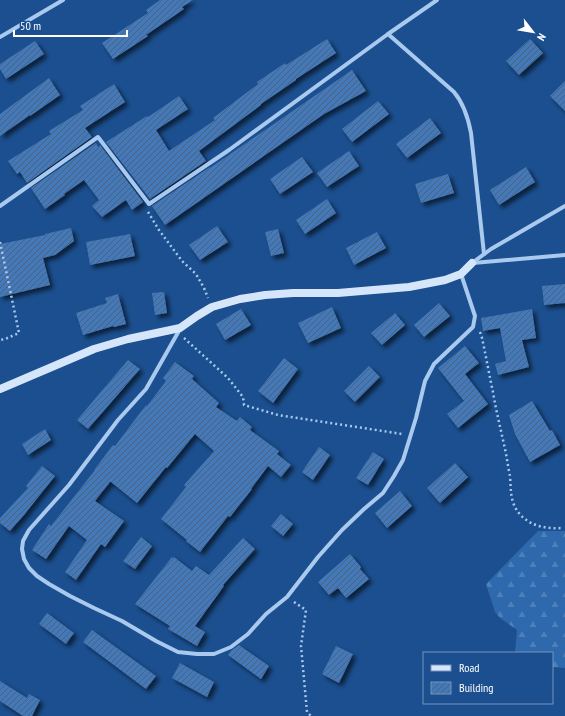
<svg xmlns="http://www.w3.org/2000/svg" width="565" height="716" font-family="'PT Sans Narrow',sans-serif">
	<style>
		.forest { fill: url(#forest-firs) }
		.building { fill: url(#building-hatch); filter: url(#shadow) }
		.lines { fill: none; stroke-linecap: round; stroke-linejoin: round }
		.path { stroke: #a9c9ee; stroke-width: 2.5; stroke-dasharray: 2 3; stroke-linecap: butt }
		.street { stroke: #a9c9ee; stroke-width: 4 }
		.secondary { stroke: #d6e6fa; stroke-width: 8 }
	</style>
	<defs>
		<pattern id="forest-firs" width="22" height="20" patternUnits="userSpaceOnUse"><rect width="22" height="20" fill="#2e69ad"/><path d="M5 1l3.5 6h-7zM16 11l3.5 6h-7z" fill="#4d80b9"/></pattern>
		<pattern id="building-hatch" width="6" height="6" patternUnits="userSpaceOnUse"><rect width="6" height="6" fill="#4478b7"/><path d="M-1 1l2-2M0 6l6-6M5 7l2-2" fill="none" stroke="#486282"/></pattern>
		<filter id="shadow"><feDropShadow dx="3.5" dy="3.5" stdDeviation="2" flood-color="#0009"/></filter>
	</defs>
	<rect width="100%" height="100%" fill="#1b4f8f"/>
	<path class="forest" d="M538,531H565V668L552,667V653H515L517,630L500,618L495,612L486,584Z"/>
	<g class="building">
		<path d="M160,0H193L182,7L184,9L146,35L148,36L113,59L102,43L148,13L146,10Z"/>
		<path d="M327,39L336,53L296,79V80L261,104V105L199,151L206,161L150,199L106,142L147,116L148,117L179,96L188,109L156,130L169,151L215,120L213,118L258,84L257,82L285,63L286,65Z"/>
		<path d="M530,39L543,53L519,75L506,61Z"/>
		<path d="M35,41L44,54L6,79L0,69V64Z"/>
		<path d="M352,70L366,91L324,114L165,225L152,206L210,167V168Z"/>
		<path d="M49,78L60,95L30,116V115L0,136V114Z"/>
		<path d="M565,81V111L550,96Z"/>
		<path d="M114,84L125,102L85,128L92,137L27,183L20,172L17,174L8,161L51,134L49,131L83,110L80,106Z"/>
		<path d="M378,101L389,114L352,142L342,129Z"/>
		<path d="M430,118L441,133L407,158L396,144Z"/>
		<path d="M96,143L98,147L100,145L143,202L132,210L126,200L102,217L92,206L99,200L84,180L64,194L65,195L45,209L31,188Z"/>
		<path d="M349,151L359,166L327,187L317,173Z"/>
		<path d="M302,157L313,172L280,194L270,179Z"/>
		<path d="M526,167L535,182L499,205L490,190Z"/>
		<path d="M448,174L454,193L421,203L415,184Z"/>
		<path d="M327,199L336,213L305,234L296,220Z"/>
		<path d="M217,226L228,242L200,260L189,245Z"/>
		<path d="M71,228L74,241L55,255L43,258L50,285L0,297V244L45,235V234Z"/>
		<path d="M278,229L284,253L271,256L265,232Z"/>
		<path d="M377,232L386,248L354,265L346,248Z"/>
		<path d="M130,234L135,256L90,265L86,242Z"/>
		<path d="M565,284V303L544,305L542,286Z"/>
		<path d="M164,292L167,313L155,315L152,293Z"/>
		<path d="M118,294L126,324L114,327L113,326L83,335L76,313L107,303L105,298Z"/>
		<path d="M439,303L450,316L424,337L414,325Z"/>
		<path d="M332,307L341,328L308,343L298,323Z"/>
		<path d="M241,309L251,325L225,340L216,324Z"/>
		<path d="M532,309L536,338L522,340L529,367L498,375L495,364L506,361L500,328L483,331L481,318Z"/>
		<path d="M395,313L405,325L382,345L371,333Z"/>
		<path d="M465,346L479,363L465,374L488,404L458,428L447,414L464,401L438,368Z"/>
		<path d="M284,358L298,369L273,403L258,391Z"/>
		<path d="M128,360L140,369L88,429L77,420Z"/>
		<path d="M175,362L194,376L192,379L219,403L216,407L237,421L240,417L252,427L250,430L279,451L277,454L291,465L281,477L268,466L251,489H252L230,517L228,516L200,552L186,541L187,540L161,519L186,487L184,485L214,451L195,434L167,468L166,467L137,503L111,482H110L95,501L124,521L105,547L101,544L76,580L65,572L87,540L69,526L46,559L32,550L49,524L51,526L95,470H94L113,445L115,446L146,405L147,406L166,381L163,378Z"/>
		<path d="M369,366L380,377L355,402L344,391Z"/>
		<path d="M532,401L550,431L552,430L560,445L530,462L515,434L509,415Z"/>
		<path d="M45,429L51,440L28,455L22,444Z"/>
		<path d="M319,447L330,455L313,480L302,472Z"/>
		<path d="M373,452L384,459L368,485L356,478Z"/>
		<path d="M455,463L468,477L440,503L427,488Z"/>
		<path d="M42,466L55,476L24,515L10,531L0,523V518L28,488L26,486Z"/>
		<path d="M400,491L412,506L387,528L375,513Z"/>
		<path d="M281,514L293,524L283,536L271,526Z"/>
		<path d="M141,537L152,546L135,569L123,561Z"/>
		<path d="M243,538L255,549L223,585L224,586L195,626L205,632L197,646L168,629L170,626L135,604L172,557L173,558L174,557L192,571L196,566L209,575Z"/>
		<path d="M350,554L361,567L360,569L369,579L346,598L338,588L329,595L318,582Z"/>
		<path d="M47,613L74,633L66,644L39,624Z"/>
		<path d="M92,630L156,676L146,689L83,642Z"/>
		<path d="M239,645L269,666L261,679L228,655L231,651Z"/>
		<path d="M336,646L353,654L339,683L322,674Z"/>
		<path d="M180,663L214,682L207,697L172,678Z"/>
		<path d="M0,681L27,698L29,694L40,700L32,716H23L0,701Z"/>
	</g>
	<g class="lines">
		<g class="path">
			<path d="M148,212L159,230L182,261L196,274L204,288L208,298"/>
			<path d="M0,242L19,333L5,339L0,340"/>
			<path d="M480,332L482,338C486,356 489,374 493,392C496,411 501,430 505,449C507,458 508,467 510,476C511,489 510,501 518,512C529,526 545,529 562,528"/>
			<path d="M184,338L228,378L243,397L244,405L278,415L402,434"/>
			<path d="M294,602L306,610L301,646L307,712L311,716"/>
		</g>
		<g class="street">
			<path d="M388,34L454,92C464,104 468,117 471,133L484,254"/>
			<path d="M0,37L63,0"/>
			<path d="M0,206L98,137L149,204L229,150L388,34L437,0"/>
			<path d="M472,263L491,249L565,206"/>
			<path d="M473,263L565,255"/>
			<path d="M180,329L146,389L118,420L69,485L29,530L23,541L22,549L24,559L29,568L37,576L49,584L70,596L94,608L122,621L156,641L178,652L197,654H214L231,647L248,634L266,614L287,597L318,557L342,530L364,509L383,493L394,476L403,460L416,418L425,381L434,364L473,327L475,316L461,274"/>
		</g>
		<path class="secondary" d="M0,389L94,349L128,339L180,328L197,316L212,307L240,299L265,295L293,293H338L409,287L445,280L461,274L472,263"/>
	</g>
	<rect x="423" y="652" width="130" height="52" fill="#1b4f8f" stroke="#7695bc"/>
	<rect x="431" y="665" width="20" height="6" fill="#d6e6fa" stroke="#7695bc"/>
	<text x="459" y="672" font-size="12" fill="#ffffff">Road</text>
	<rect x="431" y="682" width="20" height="12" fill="url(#building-hatch)" stroke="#7695bc"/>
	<text x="459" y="692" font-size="12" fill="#ffffff">Building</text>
	<g transform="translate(533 32) rotate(121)" stroke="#1b4f8f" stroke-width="3" paint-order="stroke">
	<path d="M0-3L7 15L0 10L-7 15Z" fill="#ffffff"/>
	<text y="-6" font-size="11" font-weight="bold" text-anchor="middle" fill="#ffffff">N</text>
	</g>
	<path d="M14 30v6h113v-6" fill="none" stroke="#ffffff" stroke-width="2"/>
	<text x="20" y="30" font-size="12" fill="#ffffff" stroke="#1b4f8f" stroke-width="3" paint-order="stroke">50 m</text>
</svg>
